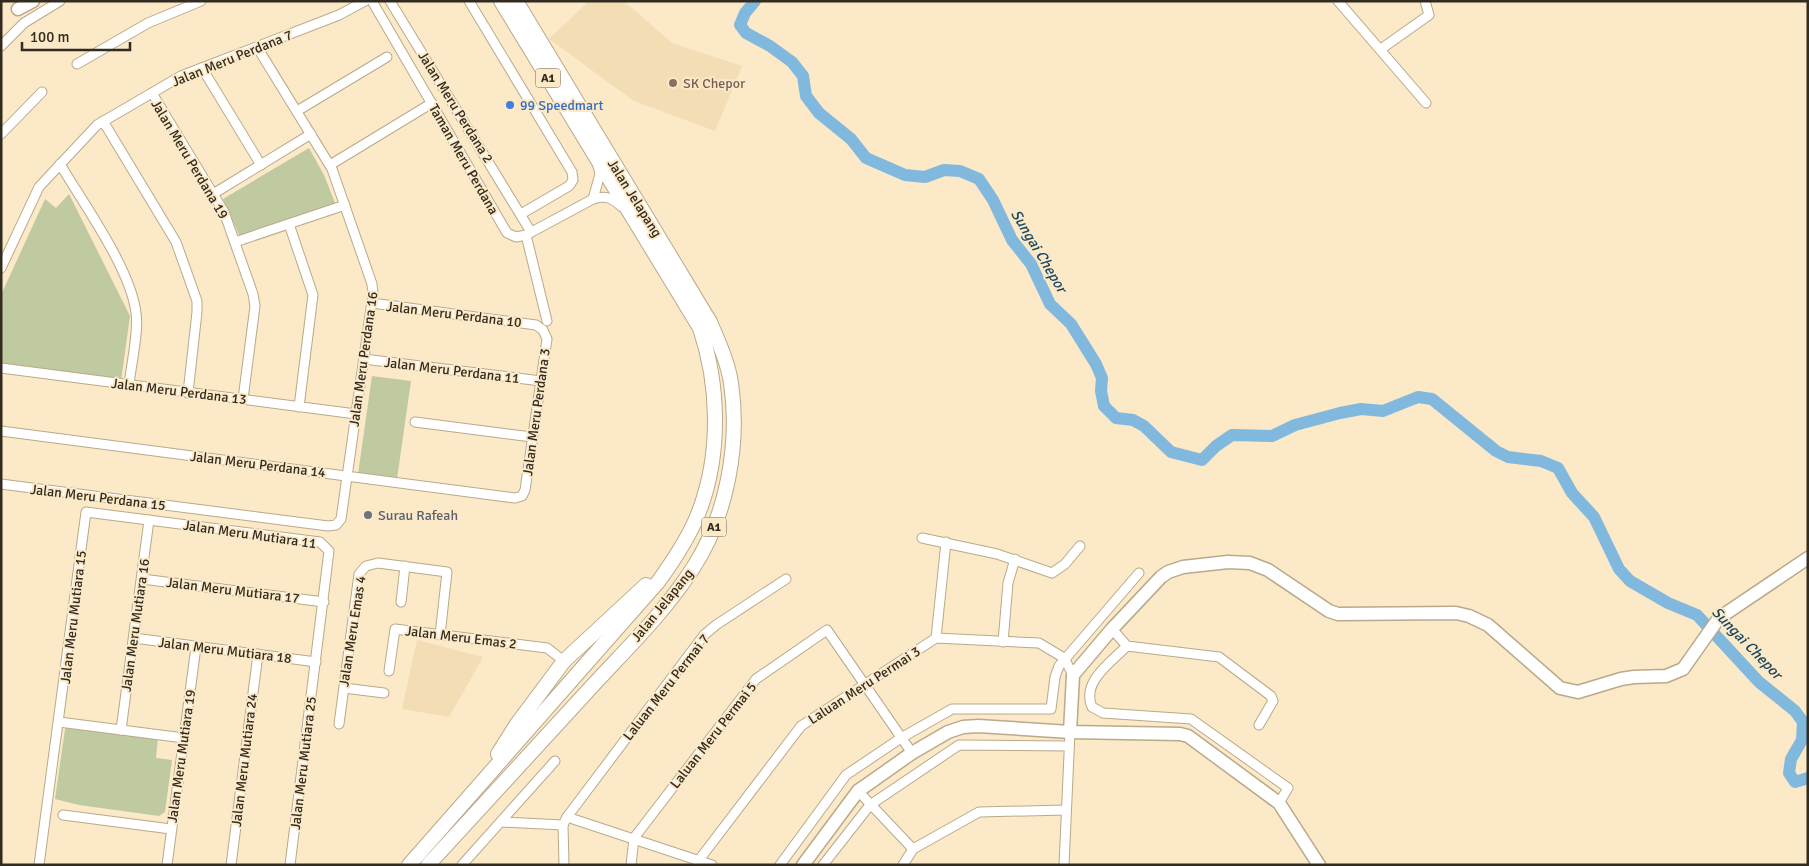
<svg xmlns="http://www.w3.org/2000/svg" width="1809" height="866" font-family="Signika,sans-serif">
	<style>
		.built { fill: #f3ddb5 }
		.green { fill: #bfcaa1 }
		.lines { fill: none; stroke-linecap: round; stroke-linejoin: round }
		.river { stroke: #81b8dd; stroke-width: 12 }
		.street-casing { stroke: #baa98a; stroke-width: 11 }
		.secondary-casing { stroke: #baa98a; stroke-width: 15 }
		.primary-casing { stroke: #baa98a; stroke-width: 16 }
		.street { stroke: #fff; stroke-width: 9 }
		.secondary { stroke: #fff; stroke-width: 12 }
		.primary { stroke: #fff; stroke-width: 14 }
		.education-dot { fill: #8d6e63; stroke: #fbe9c8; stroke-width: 2 }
		.shop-dot { fill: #3f7fe0; stroke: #fbe9c8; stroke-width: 2 }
		.worship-dot { fill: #6b7280; stroke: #fbe9c8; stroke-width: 2 }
		.labels { text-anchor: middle; stroke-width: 4; stroke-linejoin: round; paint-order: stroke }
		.shield { fill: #fbe9c8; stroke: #6e6452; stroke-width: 1 }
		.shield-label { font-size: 12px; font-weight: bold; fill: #322b1f }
		.street-label { font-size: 14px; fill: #322b1f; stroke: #fbe9c8 }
		.education-label { font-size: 14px; fill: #785e54; stroke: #fbe9c8; text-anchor: start }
		.shop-label { font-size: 14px; fill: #366cbe; stroke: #fbe9c8; text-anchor: start }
		.worship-label { font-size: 14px; fill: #5b616d; stroke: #fbe9c8; text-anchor: start }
		.water-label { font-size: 15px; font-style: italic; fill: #1c4761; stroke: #fbe9c8 }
	</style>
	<rect width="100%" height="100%" fill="#fbe9c8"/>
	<g class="built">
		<path d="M589,1H624L672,43L742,66L715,131L634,101L549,39Z"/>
		<path d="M417,640L483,657L449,717L402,709Z"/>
	</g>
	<g class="green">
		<path d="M309,148L324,175L337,208L240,237L223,199Z"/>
		<path d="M69,194L130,316L121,381L1,364V295L45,199L56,208Z"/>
		<path d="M372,376L411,381L397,479L358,474Z"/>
		<path d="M70,726L158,737L156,758L172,760L165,812L159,816L79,805L55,799L65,729Z"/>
	</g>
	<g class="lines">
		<path class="river" d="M755,1L745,13L740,25L746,33L770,46L792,62L803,76L806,96L819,113L851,139L866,158L905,175L925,177L944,170L960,171L979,179L993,200L1012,240L1031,264L1050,304L1071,324L1096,364L1102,378L1101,391L1104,406L1116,418L1133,420L1144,426L1171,452L1202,460L1216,446L1232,435L1272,436L1295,425L1340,413L1361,409L1383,411L1418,397L1432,399L1496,451L1508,457L1541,461L1558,468L1572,493L1594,517L1619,569L1630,581L1668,603L1697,615L1759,682L1795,711L1803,722L1802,740L1791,759L1789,773L1795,782L1808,778"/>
		<g class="street-casing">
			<g id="street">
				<path d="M372,1L507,233L516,237L526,235L593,199C606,195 612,198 622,207"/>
				<path d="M390,1L531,232"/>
				<path d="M469,1L572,172L573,180L569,186L521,214"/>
				<path d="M1338,1L1426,103"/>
				<path d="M1,46L24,23L60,1"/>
				<path d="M1381,49L1429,15L1425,1"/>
				<path d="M77,64L148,23L201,1"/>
				<path d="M202,68L261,165"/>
				<path d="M152,93L224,212L253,294L255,306L243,399"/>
				<path d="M297,111L387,57"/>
				<path d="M103,121L176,242L197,301V312L188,393"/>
				<path d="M1,134L42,92"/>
				<path d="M60,164C83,203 131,269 136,313C139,331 131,365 129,385"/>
				<path d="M330,165L432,103"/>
				<path d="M213,194L311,134"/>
				<path d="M593,199L600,174L598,166"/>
				<path d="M289,224L313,295L299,407"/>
				<path d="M526,235L547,321"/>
				<path d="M235,242L345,205"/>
				<path d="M1,268L39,187L97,125L181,76L339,15L365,1"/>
				<path d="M364,359L541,381"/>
				<path d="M1,368L356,414"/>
				<path d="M415,422L532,437"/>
				<path d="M1,431L515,498L522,496L525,490L547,339L543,330L536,325L372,303"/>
				<path d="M1,484L328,526L336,525L341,519L373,294L372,284L332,169L257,47"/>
				<path d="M922,538L997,554L1052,573L1065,564L1080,546"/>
				<path d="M142,579L324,602"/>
				<path d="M401,602L405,566"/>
				<path d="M1112,629L1127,646L1219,657L1271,696L1273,701L1259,725"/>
				<path d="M134,638L316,662"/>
				<path d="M936,638L946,542"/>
				<path d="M1003,642L1008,583L1015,559"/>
				<path d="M1127,646C1111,662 1081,682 1092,707L1103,713L1191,719L1288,788L1279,803"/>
				<path d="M389,671L395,629L547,648L564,661"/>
				<path d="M344,688L384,693"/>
				<path d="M59,722L184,738"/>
				<path d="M339,724L359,574L366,566L378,563L447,572L440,635"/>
				<path d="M121,730L149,520"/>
				<path d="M858,791L913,849"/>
				<path d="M63,815L171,829"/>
				<path d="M567,817L712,865"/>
				<path d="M501,822L563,825L567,817L704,635L716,625L786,579"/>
				<path d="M563,825L564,865"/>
				<path d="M39,865L86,512L320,542L329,551L290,865"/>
				<path d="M167,865L196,647"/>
				<path d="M231,865L258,654"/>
				<path d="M462,865L555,761"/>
				<path d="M631,865L634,838L756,679L827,630L912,753"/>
				<path d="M698,865L699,860L801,726L936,638L1039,643L1064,658L1073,675"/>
				<path d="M780,865L846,775L901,738L952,709H1051L1055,677L1059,666L1139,573"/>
				<path d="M823,865L870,805L959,745L1069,746"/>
				<path d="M903,865L913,849L979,812L1066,810"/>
				<path d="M1064,865L1070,732"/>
			</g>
		</g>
		<g class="secondary-casing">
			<g id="secondary">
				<path d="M18,9L33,1"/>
				<path d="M1070,732L1073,675L1112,629L1161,577L1168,572L1183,567L1228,562L1250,563L1268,570L1329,611L1338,614L1456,613L1469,616L1488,625L1560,688L1578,692L1621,679L1634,677L1666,676L1683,669L1719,618L1808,558"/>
				<path d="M803,865L858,791L912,753L948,732L963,727L978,726L1070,732L1180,734L1188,736L1279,803L1319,865"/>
			</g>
		</g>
		<g class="primary-casing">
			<g id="primary">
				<path d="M498,754L517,724L564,661L646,585"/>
				<path d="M409,865L658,582C674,560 691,535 700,509C721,452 719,385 700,328L501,1"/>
				<path d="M428,865C480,808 532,751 584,695C621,654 663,615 693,568C727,516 740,444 731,383C728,362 718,341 710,322L516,1"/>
			</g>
		</g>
		<use href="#street" class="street"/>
		<use href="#secondary" class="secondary"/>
		<use href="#primary" class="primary"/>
	</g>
	<circle class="education-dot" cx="673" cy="83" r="5"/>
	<circle class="shop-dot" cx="510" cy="105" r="5"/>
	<circle class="worship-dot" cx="368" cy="515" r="5"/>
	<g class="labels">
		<g class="shield">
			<rect x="535.5" y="68.5" width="25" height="19" rx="4"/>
			<rect x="701.5" y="517.5" width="25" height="19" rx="4"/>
		</g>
		<g class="shield-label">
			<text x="548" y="82">A1</text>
			<text x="714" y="531">A1</text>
		</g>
		<g class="street-label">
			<text transform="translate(232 58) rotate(-22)" y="5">Jalan Meru Perdana 7</text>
			<text transform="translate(456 107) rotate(58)" y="5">Jalan Meru Perdana 2</text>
			<text transform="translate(190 159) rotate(59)" y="5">Jalan Meru Perdana 19</text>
			<text transform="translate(464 159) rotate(60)" y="5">Taman Meru Perdana</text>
			<text transform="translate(635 198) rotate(58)" y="5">Jalan Jelapang</text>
			<text transform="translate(454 314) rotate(7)" y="5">Jalan Meru Perdana 10</text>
			<text transform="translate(363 359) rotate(-82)" y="5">Jalan Meru Perdana 16</text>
			<text transform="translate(452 370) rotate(7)" y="5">Jalan Meru Perdana 11</text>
			<text transform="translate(179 391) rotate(7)" y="5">Jalan Meru Perdana 13</text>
			<text transform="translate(536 412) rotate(-82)" y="5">Jalan Meru Perdana 3</text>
			<text transform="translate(258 464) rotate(7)" y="5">Jalan Meru Perdana 14</text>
			<text transform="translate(98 497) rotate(7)" y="5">Jalan Meru Perdana 15</text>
			<text transform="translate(250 534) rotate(8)" y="5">Jalan Meru Mutiara 11</text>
			<text transform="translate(233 590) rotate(7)" y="5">Jalan Meru Mutiara 17</text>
			<text transform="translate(662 605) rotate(-51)" y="5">Jalan Jelapang</text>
			<text transform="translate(73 617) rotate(-83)" y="5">Jalan Meru Mutiara 15</text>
			<text transform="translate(135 625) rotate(-82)" y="5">Jalan Meru Mutiara 16</text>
			<text transform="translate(352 631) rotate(-81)" y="5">Jalan Meru Emas 4</text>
			<text transform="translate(461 637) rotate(7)" y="5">Jalan Meru Emas 2</text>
			<text transform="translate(225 650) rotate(7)" y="5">Jalan Meru Mutiara 18</text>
			<text transform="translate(864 685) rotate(-33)" y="5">Laluan Meru Permai 3</text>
			<text transform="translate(666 687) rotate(-52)" y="5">Laluan Meru Permai 7</text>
			<text transform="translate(713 735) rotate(-52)" y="5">Laluan Meru Permai 5</text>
			<text transform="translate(181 756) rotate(-82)" y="5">Jalan Meru Mutiara 19</text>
			<text transform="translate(244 760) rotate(-83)" y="5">Jalan Meru Mutiara 24</text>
			<text transform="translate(303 763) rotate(-83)" y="5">Jalan Meru Mutiara 25</text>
		</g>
		<g class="education-label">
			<text x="683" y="88">SK Chepor</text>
		</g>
		<g class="shop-label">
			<text x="520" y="110">99 Speedmart</text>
		</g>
		<g class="worship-label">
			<text x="378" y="520">Surau Rafeah</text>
		</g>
		<g class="water-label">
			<text transform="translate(1039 251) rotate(59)" y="5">Sungai Chepor</text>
			<text transform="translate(1747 643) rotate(46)" y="5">Sungai Chepor</text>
		</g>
	</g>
	<rect width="1809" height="866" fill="none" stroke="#322b1f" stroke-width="5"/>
	<path d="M22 42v8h108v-8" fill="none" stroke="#322b1f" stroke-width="2.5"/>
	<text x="30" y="42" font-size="15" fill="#322b1f" stroke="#fbe9c8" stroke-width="4" paint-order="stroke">100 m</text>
</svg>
